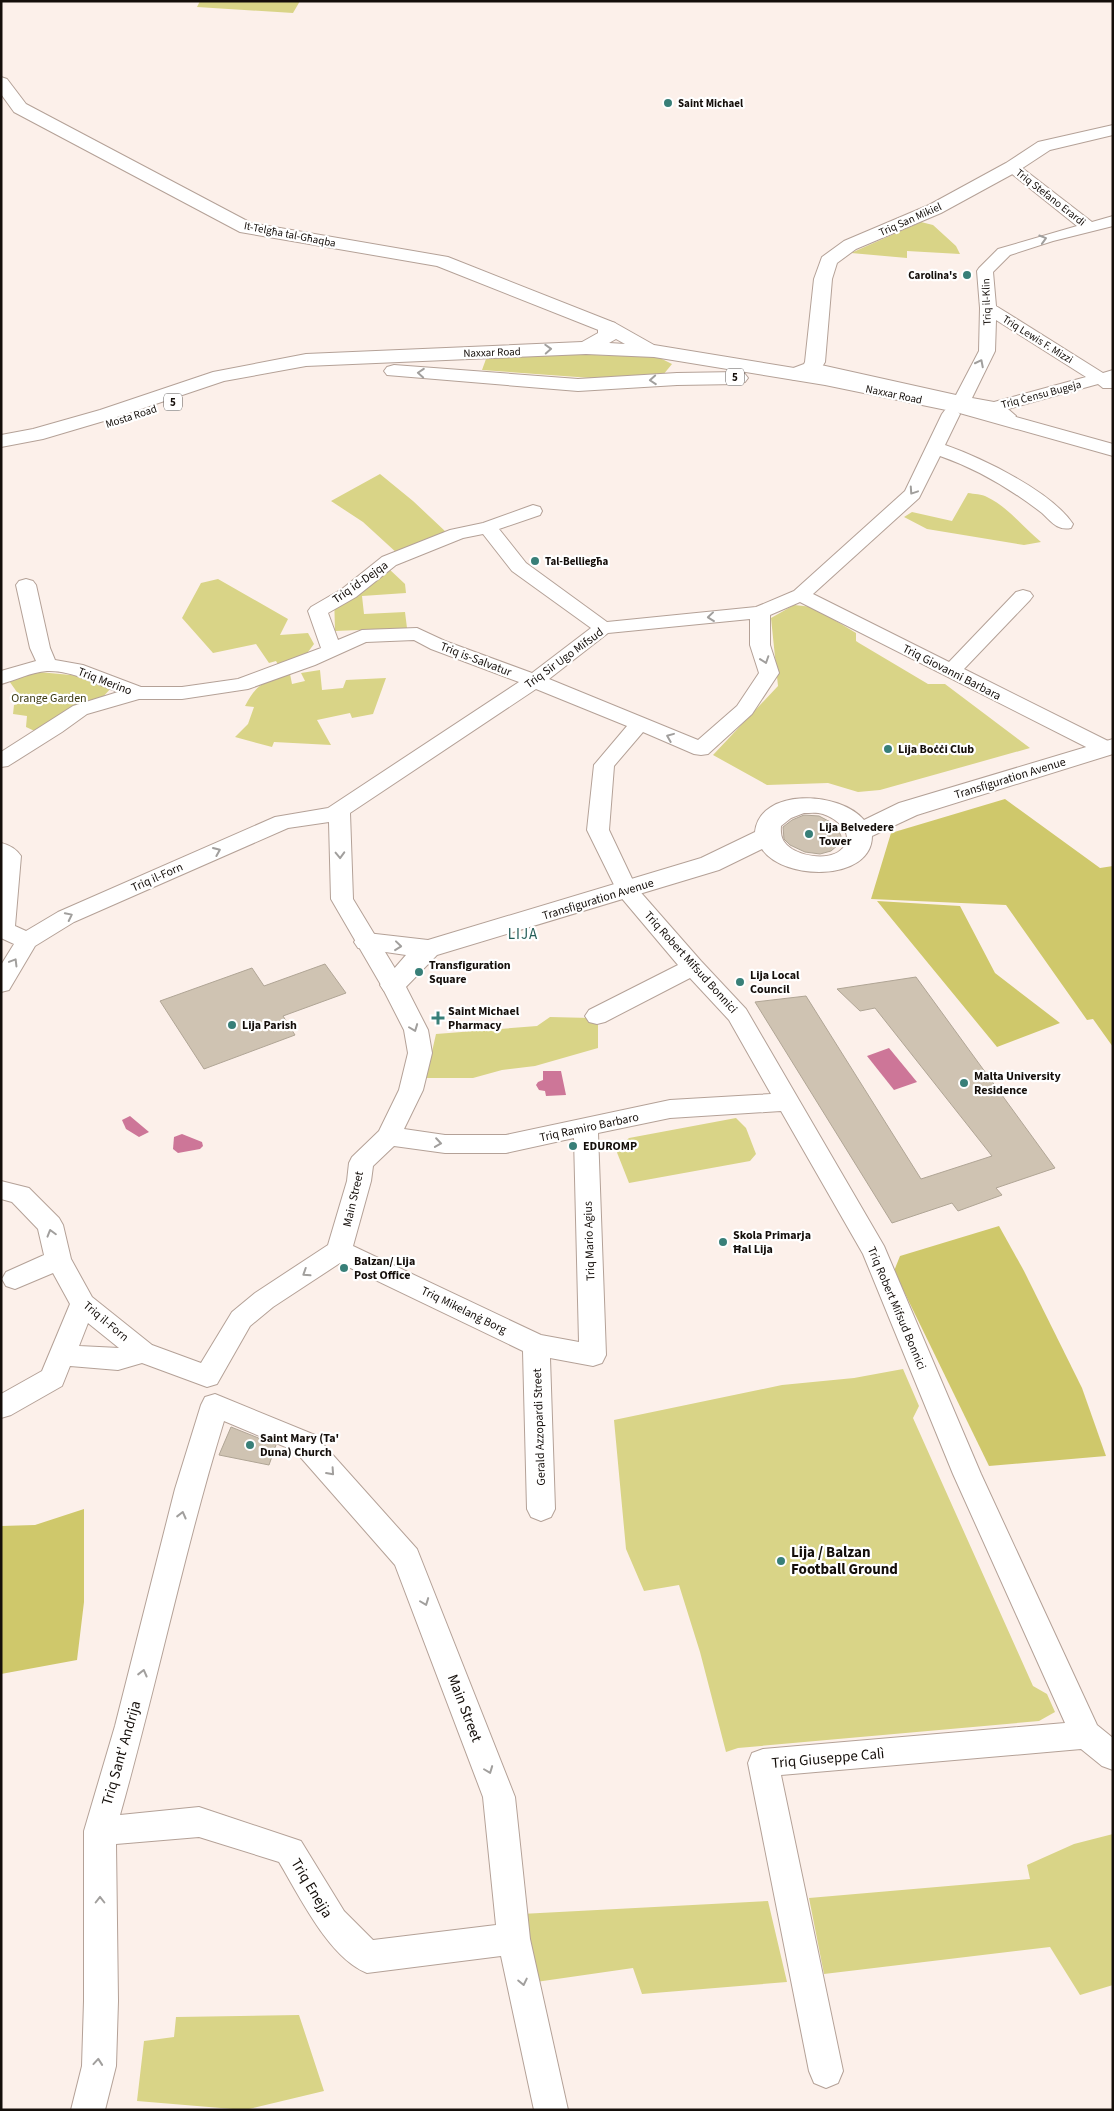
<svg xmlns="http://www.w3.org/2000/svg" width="1114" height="2111" font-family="'Source Sans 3',sans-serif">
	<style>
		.green { fill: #d9d487 }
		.forest { fill: #cfc86b }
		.water { fill: #cd7698 }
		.building { fill: #cfc3b2; stroke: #b0a595 }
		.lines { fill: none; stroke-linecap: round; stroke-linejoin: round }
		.minor-casing { stroke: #b4a197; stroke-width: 2 }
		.tertiary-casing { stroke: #b4a197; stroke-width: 2 }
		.trunk-casing { stroke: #b4a197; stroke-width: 2 }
		.minor { fill: #fff; fill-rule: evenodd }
		.tertiary { fill: #fff; fill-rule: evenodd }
		.trunk { fill: #fff; fill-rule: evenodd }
		.oneway { stroke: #a19f9d }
		.poi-dot { fill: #387f78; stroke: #fff; stroke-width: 2 }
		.labels { text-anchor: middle; stroke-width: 4.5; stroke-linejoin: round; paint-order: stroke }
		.far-poi-label { font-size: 11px; font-weight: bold; fill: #140e0a; stroke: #fff; text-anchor: start }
		.far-street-label { font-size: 11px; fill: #140e0a; stroke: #fff }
		.shield { fill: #fff; stroke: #5a5654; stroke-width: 1 }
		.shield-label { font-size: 11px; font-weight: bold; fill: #140e0a }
		.street-label { font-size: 12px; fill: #140e0a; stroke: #fff }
		.park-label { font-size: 12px; fill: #3c3911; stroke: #fff }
		.poi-label { font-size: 12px; font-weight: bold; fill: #140e0a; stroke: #fff; text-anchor: start }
		.quarter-label { font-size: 15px; letter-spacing: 1px; fill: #255e58; stroke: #fff }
		.near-poi-label { font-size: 15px; font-weight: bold; fill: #140e0a; stroke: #fff; text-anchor: start }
		.near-street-label { font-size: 15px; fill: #140e0a; stroke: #fff }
	</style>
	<rect width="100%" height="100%" fill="#fcf0ea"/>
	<g class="green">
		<path d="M200,1H300L293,13L197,7Z"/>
		<path d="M921,222L933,225L956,246L960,254L907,251V258L851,253Z"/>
		<path d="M563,354L658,357L672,364L663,375L591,378L482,370L486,359Z"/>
		<path d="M380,474L413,501L446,532L398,554L363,522L331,501Z"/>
		<path d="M968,493C974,494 982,494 987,497C1008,507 1024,528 1041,542L1024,545L927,529L904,517L912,512L952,521Z"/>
		<path d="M388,568L405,584L406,593L362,596L364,614L405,612L407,628L335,631L334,594L341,593Z"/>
		<path d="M218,579L288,619L280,635L308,633L314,644L305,656L280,668L276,661L269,663L256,644L213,653L182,618L201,583Z"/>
		<path d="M794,605L813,607L856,633V641L859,643L928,684H945L1030,748L880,790L858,792L828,783L767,785L713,755L778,686L771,618Z"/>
		<path d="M320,670L322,690L343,688L346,680L386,678L373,714L352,718L350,713L317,720L331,745L274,742L272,747L235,737L248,724L254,707L245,706C258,681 265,683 290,674L292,684L305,681L301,673Z"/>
		<path d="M39,672L81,676L112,687L101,699L39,733L26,727L27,716L13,714L14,705L24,702L7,678Z"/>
		<path d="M550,1017L591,1018L598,1025V1048L535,1066L502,1070L473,1078H426L436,1034L537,1026Z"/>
		<path d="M736,1118L746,1128L756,1154L750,1161L629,1183L616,1150L629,1138Z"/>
		<path d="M903,1369L919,1406L913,1418L1033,1686L1047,1694L1055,1712L1039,1721L738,1748L726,1752L700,1652L679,1585L644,1591L626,1549L614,1420L782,1385L854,1378Z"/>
		<path d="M1113,1834V1985L1080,1995L1050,1947L824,1974L809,1898L1030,1879L1027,1865L1074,1844Z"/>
		<path d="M768,1901L787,1982L642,1994L633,1968L529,1983L521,1914Z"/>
		<path d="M299,2015L324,2091L245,2110L137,2101L144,2041L174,2037L176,2017Z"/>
	</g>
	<g class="forest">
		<path d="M1005,799L1100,868L1113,866V1047L1093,1019L1087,1020L1006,905L871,899L891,833Z"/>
		<path d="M877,901L960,906L995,973L1060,1023L997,1047Z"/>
		<path d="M999,1226L1024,1271L1082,1388L1106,1456L989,1466L894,1271L900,1256Z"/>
		<path d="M84,1509V1602L77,1660L1,1674V1526L35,1525Z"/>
	</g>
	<g class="water">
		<path d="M889,1048L917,1082L894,1090L867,1056Z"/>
		<path d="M543,1071H561L566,1095L546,1096L545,1091L539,1090L536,1085L538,1082L543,1080Z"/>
		<path d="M130,1116L149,1132L139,1137L126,1129L122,1120Z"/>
		<path d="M182,1134L202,1142L203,1146L200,1149L178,1153L173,1149L174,1137Z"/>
	</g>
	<g class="building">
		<path d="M804,815L819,816L836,825L841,836L838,845L831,851L820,854L805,852L790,845L784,839L783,827L792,820Z"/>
		<path d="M325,964L346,993L283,1016L295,1035L204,1069L160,1001L252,968L264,986Z"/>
		<path d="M916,977L1055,1168L996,1188L1002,1195L958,1211L952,1203L892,1223L755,1002L806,996L921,1179L992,1156L875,1008L860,1011L837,989Z"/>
		<path d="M231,1427L276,1445L269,1465L219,1455Z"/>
	</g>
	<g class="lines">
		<g class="minor-casing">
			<g id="minor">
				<path d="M1012,162L1017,164L1092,222L1113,216V226L1053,241L1010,255L993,272L996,306L1103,373L1113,370V388H1103L1098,384L1008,409L1016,416L1013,420C1001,423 998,415 988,411C981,409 974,409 967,407L965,411L958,412L960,414L945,445C982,458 1051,491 1073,524L1071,528C1057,531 1051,521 1042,513C1011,489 977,469 940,456L919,498L813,594L949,662L1016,592L1023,590L1030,592L1033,596L1030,600L964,669L1112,743L1113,752L1105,754L1098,753L800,602L770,615V645L779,673L752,714L708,754L701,755L694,754L643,732L614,766L609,830L636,887L701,961L746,1009L884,1246L981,1474L1097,1725L1113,1738V1770L1102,1766L1081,1749L781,1775L843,2071L838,2083L826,2088L814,2083L809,2071L748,1763L752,1753L763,1749L1065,1723L953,1474L863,1254L781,1111L670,1118L598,1133L606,1355L602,1363L593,1366L550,1358L555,1509L551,1517L541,1521L531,1517L527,1509L523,1351L340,1263L273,1307L250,1326L217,1384L207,1387L142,1363L118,1370L70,1366L62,1386L11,1415L1,1418V1394L42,1371L70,1304L53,1273L15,1289L6,1286L2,1279L6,1272L44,1255L38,1229L12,1202L1,1199V1181L29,1188L59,1218L63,1225L71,1259L92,1297L152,1345L201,1363L232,1312L255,1293L328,1245L347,1181L349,1163L352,1157L379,1131L399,1090L408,1053L404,1030L381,985L331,899L329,822L288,828L74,922L35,946L9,990L1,992V965L14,944L1,938V843C10,845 16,849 21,856L15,926L26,931L58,912L275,817L328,808L519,682L431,649L414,640L366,642L315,665L248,689L182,699H139L87,714L62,732L8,766L1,767V752L73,706L118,692C96,684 71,670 47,671C31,672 16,680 1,684V671L36,661L30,648L16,585L19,581L26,579L33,581L36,585L50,648L55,660L83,665L141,687H182L238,679L321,648L308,611L311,607L342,589L382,557L450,530L483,523L533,505L540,507L542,511L540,515L499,529L526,563L607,622L756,607L794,591L905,491L942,414L945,410L952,409V404L815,374L812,370L815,366L821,365L956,395L979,351L980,308L977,271L979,268L998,249L1077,226L1007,170L1004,167L1007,164ZM996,320L1086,377L994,402L972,398L995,351ZM483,534L512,571L591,628L532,673L445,641L417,628L362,630L338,640L328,613L356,597L396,565L463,538ZM750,619V645L759,673L737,706L698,740L549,679L608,633ZM536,689L627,726L594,765L587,830L619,895L678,965L589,1010L585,1016L589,1022L597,1024L605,1022L690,978L729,1020L771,1094L670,1100L506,1135H445L404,1129L423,1090L432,1053L428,1030L405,985L353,899L350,813ZM574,1138L579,1342L541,1335L353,1246L371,1181L373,1166L394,1146L445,1153H506ZM88,1323L119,1348L79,1346Z"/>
				<path d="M215,1394L315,1435L417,1549L515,1797L530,1939L568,2110H534L501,1956L367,1973C329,1958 300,1897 279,1862L199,1837L116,1844L118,2001L116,2066L105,2110H71L82,2066L84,2001V1831L115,1726L175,1489L201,1405L205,1397ZM224,1421L295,1451L395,1565L483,1797L496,1925L373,1940L344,1911L301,1841L199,1807L120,1815C157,1684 184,1551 224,1421Z"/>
			</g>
		</g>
		<g class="tertiary-casing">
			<g id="tertiary">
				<path d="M1,77L7,79L26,104L251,223L448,257L615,323L618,327L615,331L608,333L601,331L437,266L240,232L14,112L1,94Z"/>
				<path d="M1113,125V135L1050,150L1018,171L941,213L856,249L837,263L832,279L825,362L819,372L795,380L788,378L785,374L788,370L804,364L805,362L814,279L822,257L844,241L929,205L1006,163L1038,142Z"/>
				<path d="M1113,739V754L917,815L872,836C872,882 783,881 762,849L719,870L437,955L402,991L393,994L384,991L380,985L406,955L358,948L354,942L358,936L367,933L428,940L701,858L755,832C760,787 840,791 864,820L899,803ZM804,813C810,813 817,812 823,814C835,818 853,831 845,845C835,862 805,857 792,849C783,843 780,837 781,826L791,818Z"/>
			</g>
		</g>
		<g class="trunk-casing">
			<g id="trunk">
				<path d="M608,321L615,323L654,345L825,373L959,401L1113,444V456L956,412L825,385L654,357L586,354L306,366L224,381L114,418L43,439L1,447V435L33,429L100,410L213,372L306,354L582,342L598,333V327L601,323ZM616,339L625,344L609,343Z"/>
				<path d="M394,365L578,379L677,373L738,372L745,374L748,378L745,382L738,384L677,385L578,391L387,375L384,371L387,367Z"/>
			</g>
		</g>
		<use href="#minor" class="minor"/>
		<use href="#tertiary" class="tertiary"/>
		<use href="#trunk" class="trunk"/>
	</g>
	<defs><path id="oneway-chevron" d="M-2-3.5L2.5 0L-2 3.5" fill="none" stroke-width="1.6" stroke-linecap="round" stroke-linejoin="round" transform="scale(1.25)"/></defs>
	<g class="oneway">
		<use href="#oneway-chevron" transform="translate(1043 239) rotate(-17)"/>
		<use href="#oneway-chevron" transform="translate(548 349) rotate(-3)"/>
		<use href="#oneway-chevron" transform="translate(980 363) rotate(-63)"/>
		<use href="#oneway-chevron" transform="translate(421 373) rotate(-176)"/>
		<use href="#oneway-chevron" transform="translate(653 380) rotate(176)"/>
		<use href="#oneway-chevron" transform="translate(913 491) rotate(124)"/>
		<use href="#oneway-chevron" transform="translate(711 617) rotate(174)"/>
		<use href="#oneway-chevron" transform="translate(765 660) rotate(71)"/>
		<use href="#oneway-chevron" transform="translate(670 737) rotate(-158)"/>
		<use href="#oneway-chevron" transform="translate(217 851) rotate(-23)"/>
		<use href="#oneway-chevron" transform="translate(340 855) rotate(88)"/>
		<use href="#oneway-chevron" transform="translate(69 916) rotate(-26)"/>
		<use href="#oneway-chevron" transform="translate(398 946) rotate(6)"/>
		<use href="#oneway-chevron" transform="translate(14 962) rotate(-59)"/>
		<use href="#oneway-chevron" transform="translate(414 1028) rotate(69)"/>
		<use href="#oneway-chevron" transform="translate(438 1143) rotate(8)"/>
		<use href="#oneway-chevron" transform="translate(51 1233) rotate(-106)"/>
		<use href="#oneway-chevron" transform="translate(306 1273) rotate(147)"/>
		<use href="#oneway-chevron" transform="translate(331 1472) rotate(48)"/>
		<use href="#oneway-chevron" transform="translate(182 1515) rotate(-76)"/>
		<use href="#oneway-chevron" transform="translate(425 1602) rotate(69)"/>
		<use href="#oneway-chevron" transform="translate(143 1673) rotate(-76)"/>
		<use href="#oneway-chevron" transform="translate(489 1770) rotate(69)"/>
		<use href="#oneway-chevron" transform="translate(100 1900) rotate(-90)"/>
		<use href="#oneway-chevron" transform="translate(523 1982) rotate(78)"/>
		<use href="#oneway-chevron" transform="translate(98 2062) rotate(-85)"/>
	</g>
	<g class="poi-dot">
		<circle cx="668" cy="103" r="5"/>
		<circle cx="967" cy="275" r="5"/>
		<circle cx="535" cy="561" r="5"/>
		<circle cx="888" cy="749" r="5"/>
		<circle cx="809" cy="834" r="5"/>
		<circle cx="419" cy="972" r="5"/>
		<circle cx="740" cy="982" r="5"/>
		<path d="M435.5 1010.5h5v5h5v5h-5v5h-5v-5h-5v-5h5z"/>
		<circle cx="232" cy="1025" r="5"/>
		<circle cx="964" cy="1083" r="5"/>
		<circle cx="573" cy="1146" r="5"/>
		<circle cx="723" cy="1242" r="5"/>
		<circle cx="344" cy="1268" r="5"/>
		<circle cx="250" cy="1445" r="5"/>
		<circle cx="781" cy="1561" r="5"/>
	</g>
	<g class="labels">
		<g class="far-poi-label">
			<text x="678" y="107">Saint Michael</text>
			<text x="957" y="279" text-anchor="end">Carolina's</text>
			<text x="545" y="565">Tal-Belliegħa</text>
		</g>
		<g class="far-street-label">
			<text transform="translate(1051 197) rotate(38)" y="4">Triq Stefano Erardi</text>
			<text transform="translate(910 219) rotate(-24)" y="4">Triq San Mikiel</text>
			<text transform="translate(290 234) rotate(11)" y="4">It-Telgħa tal-Għaqba</text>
			<text transform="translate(986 302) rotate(-92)" y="4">Triq il-Klin</text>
			<text transform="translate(1038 339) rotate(32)" y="4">Triq Lewis F. Mizzi</text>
			<text transform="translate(492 352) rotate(-2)" y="4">Naxxar Road</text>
			<text transform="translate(894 394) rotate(12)" y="4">Naxxar Road</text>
			<text transform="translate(1041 394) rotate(-15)" y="4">Triq Ċensu Bugeja</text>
			<text transform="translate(131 416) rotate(-18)" y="4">Mosta Road</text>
		</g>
		<g class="shield">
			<rect x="726" y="368.5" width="18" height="17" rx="4"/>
			<rect x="164" y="393.5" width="18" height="17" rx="4"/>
		</g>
		<g class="shield-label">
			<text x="735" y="381">5</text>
			<text x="173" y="406">5</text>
		</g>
		<g class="street-label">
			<text transform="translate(360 582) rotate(-35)" y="4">Triq id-Dejqa</text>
			<text transform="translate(564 658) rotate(-36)" y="4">Triq Sir Ugo Mifsud</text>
			<text transform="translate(476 659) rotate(21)" y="4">Triq is-Salvatur</text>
			<text transform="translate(952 672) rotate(27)" y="4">Triq Giovanni Barbara</text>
			<text transform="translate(105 681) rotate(21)" y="4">Triq Merino</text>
			<text transform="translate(1010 778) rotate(-17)" y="4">Transfiguration Avenue</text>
			<text transform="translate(157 877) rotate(-24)" y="4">Triq il-Forn</text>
			<text transform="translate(598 899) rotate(-17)" y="4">Transfiguration Avenue</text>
			<text transform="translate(691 962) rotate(48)" y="4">Triq Robert Mifsud Bonnici</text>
			<text transform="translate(589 1127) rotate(-12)" y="4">Triq Ramiro Barbaro</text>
			<text transform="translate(353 1199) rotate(-77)" y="4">Main Street</text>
			<text transform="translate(589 1241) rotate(-92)" y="4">Triq Mario Agius</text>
			<text transform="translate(897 1308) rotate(67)" y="4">Triq Robert Mifsud Bonnici</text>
			<text transform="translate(464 1310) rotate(26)" y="4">Triq Mikelanġ Borg</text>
			<text transform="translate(106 1321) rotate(40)" y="4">Triq il-Forn</text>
			<text transform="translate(539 1427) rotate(-92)" y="4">Gerald Azzopardi Street</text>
		</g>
		<g class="park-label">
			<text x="49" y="702">Orange Garden</text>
		</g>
		<g class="poi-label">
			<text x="898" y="753">Lija Boċċi Club</text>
			<text x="819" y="831">Lija Belvedere<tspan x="819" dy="14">Tower</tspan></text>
			<text x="429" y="969">Transfiguration<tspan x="429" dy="14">Square</tspan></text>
			<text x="750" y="979">Lija Local<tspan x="750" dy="14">Council</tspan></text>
			<text x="448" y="1015">Saint Michael<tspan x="448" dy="14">Pharmacy</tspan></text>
			<text x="242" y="1029">Lija Parish</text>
			<text x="974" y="1080">Malta University<tspan x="974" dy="14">Residence</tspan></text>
			<text x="583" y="1150">EDUROMP</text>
			<text x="733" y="1239">Skola Primarja<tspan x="733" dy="14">Ħal Lija</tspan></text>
			<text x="354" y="1265">Balzan/ Lija<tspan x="354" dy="14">Post Office</tspan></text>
			<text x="260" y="1442">Saint Mary (Ta'<tspan x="260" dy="14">Duna) Church</tspan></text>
		</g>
		<g class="quarter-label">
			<text x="523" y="939">LIJA</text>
		</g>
		<g class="near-poi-label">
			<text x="791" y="1557">Lija / Balzan<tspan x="791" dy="17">Football Ground</tspan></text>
		</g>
		<g class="near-street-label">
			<text transform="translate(465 1708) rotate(69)" y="5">Main Street</text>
			<text transform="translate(121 1753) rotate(-74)" y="5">Triq Sant' Andrija</text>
			<text transform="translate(828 1758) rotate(-5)" y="5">Triq Giuseppe Calì</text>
			<text transform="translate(312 1888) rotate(59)" y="5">Triq Enejja</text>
		</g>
	</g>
	<rect width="1114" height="2111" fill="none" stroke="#140e0a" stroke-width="5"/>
</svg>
